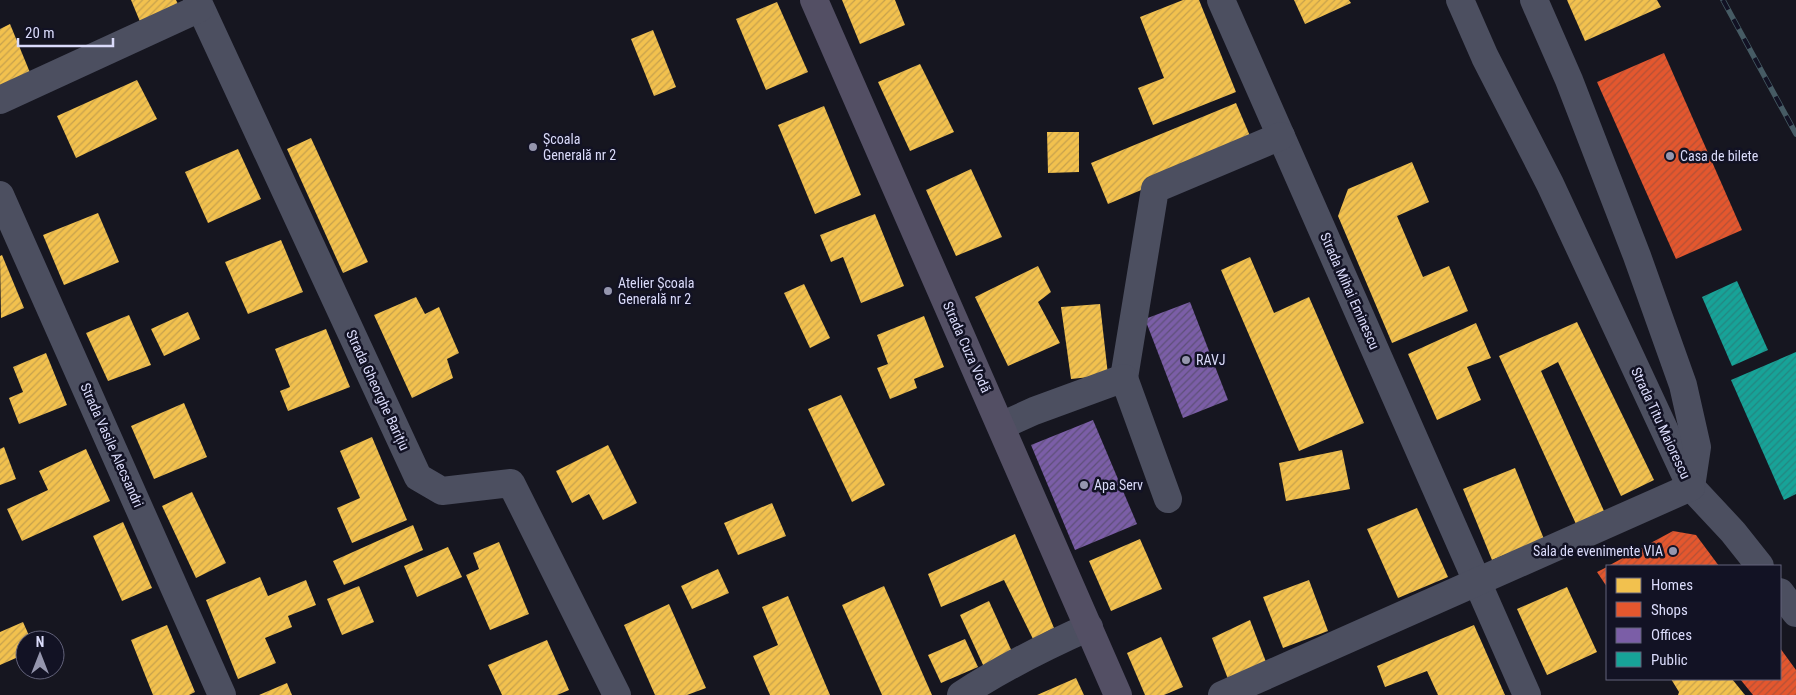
<svg xmlns="http://www.w3.org/2000/svg" width="1796" height="695" font-family="'Roboto Condensed',sans-serif">
	<style>
		.homes { fill: url(#homes-hatch) }
		.shops { fill: url(#shops-hatch) }
		.offices { fill: url(#offices-hatch) }
		.public { fill: url(#public-hatch) }
		.lines { fill: none; stroke-linecap: round; stroke-linejoin: round }
		.minor { stroke: #4c4f60; stroke-width: 28 }
		.major { stroke: #534f64; stroke-width: 28 }
		.rail-casing { stroke: #465b64; stroke-width: 5.5 }
		.rail { stroke: #121224; stroke-width: 4; stroke-dasharray: 11; stroke-linecap: butt }
		.poi-dot { fill: #9596ae; stroke: #121224; stroke-width: 2 }
		.labels { text-anchor: middle; stroke-width: 5; stroke-linejoin: round; paint-order: stroke }
		.poi-label { font-size: 14px; fill: #dadbfa; stroke: #121224; text-anchor: start }
		.street-label { font-size: 14px; fill: #dadbfa; stroke: #121224 }
	</style>
	<defs>
		<pattern id="homes-hatch" width="6" height="6" patternUnits="userSpaceOnUse" patternTransform="scale(1.25)"><rect width="6" height="6" fill="#f2c14e"/><path d="M-1 1l2-2M0 6l6-6M5 7l2-2" fill="none" stroke="#c6a14d"/></pattern>
		<pattern id="shops-hatch" width="6" height="6" patternUnits="userSpaceOnUse" patternTransform="scale(1.25)"><rect width="6" height="6" fill="#e4572e"/><path d="M-1 1l2-2M0 6l6-6M5 7l2-2" fill="none" stroke="#b35137"/></pattern>
		<pattern id="offices-hatch" width="6" height="6" patternUnits="userSpaceOnUse" patternTransform="scale(1.25)"><rect width="6" height="6" fill="#7b5ea7"/><path d="M-1 1l2-2M0 6l6-6M5 7l2-2" fill="none" stroke="#5e5079"/></pattern>
		<pattern id="public-hatch" width="6" height="6" patternUnits="userSpaceOnUse" patternTransform="scale(1.25)"><rect width="6" height="6" fill="#17a398"/><path d="M-1 1l2-2M0 6l6-6M5 7l2-2" fill="none" stroke="#248681"/></pattern>
	</defs>
	<rect width="100%" height="100%" fill="#161620"/>
	<g class="homes">
		<path d="M131,0H176L180,8L141,24Z"/>
		<path d="M842,0H895L905,25L860,44Z"/>
		<path d="M1183,0H1199L1236,92L1153,125L1138,88L1164,78L1140,17Z"/>
		<path d="M1294,0H1349L1351,3L1305,24Z"/>
		<path d="M1567,0H1657L1661,7L1585,41Z"/>
		<path d="M777,2L808,72L766,90L736,19Z"/>
		<path d="M10,24L31,75L0,87V29Z"/>
		<path d="M653,30L676,87L654,96L631,39Z"/>
		<path d="M920,64L954,132L910,151L878,82Z"/>
		<path d="M137,80L157,119L76,158L57,116Z"/>
		<path d="M1236,103L1253,143L1108,204L1091,163Z"/>
		<path d="M824,106L861,195L815,214L778,125Z"/>
		<path d="M1047,132H1079V172L1048,173Z"/>
		<path d="M311,138L368,262L343,273L287,149Z"/>
		<path d="M238,149L261,199L208,223L185,172Z"/>
		<path d="M1412,162L1429,202L1397,216L1423,277L1449,266L1468,311L1392,343L1338,216L1348,189Z"/>
		<path d="M971,169L1002,237L956,256L926,190Z"/>
		<path d="M98,213L119,262L64,285L43,235Z"/>
		<path d="M875,214L904,286L861,303L843,257L831,262L820,235Z"/>
		<path d="M281,240L303,292L248,314L225,262Z"/>
		<path d="M2,255L24,308L1,318L0,256Z"/>
		<path d="M1250,257L1274,313L1309,297L1364,423L1299,451L1221,270Z"/>
		<path d="M1038,266L1051,292L1038,302L1060,343L1008,366L975,297Z"/>
		<path d="M804,284L830,338L810,348L784,293Z"/>
		<path d="M416,297L425,314L439,307L459,353L447,359L453,378L412,398L374,315Z"/>
		<path d="M1100,304L1108,375L1071,379L1061,307Z"/>
		<path d="M188,312L200,339L164,356L151,329Z"/>
		<path d="M129,315L151,365L108,381L86,333Z"/>
		<path d="M924,316L944,367L914,379L917,388L890,399L877,368L888,364L877,335Z"/>
		<path d="M1577,322L1654,480L1621,496L1558,362L1541,371L1604,511L1576,524L1499,356Z"/>
		<path d="M1476,323L1491,358L1467,367L1481,400L1437,420L1408,354Z"/>
		<path d="M326,329L350,387L288,411L280,391L290,387L275,349Z"/>
		<path d="M46,353L67,405L19,424L9,398L23,392L13,367Z"/>
		<path d="M841,395L885,485L852,502L808,409Z"/>
		<path d="M184,403L207,457L154,479L131,426Z"/>
		<path d="M372,437L407,520L352,543L337,508L360,498L340,451Z"/>
		<path d="M608,445L637,503L603,520L589,494L572,503L556,471Z"/>
		<path d="M4,447L16,479L0,485V449Z"/>
		<path d="M86,449L110,501L22,541L7,509L48,490L39,471Z"/>
		<path d="M1342,450L1350,489L1286,501L1279,463Z"/>
		<path d="M1515,468L1544,539L1492,560L1463,489Z"/>
		<path d="M192,492L226,563L196,578L162,506Z"/>
		<path d="M772,503L786,536L738,555L724,523Z"/>
		<path d="M1417,508L1448,577L1398,598L1367,529Z"/>
		<path d="M123,522L152,588L122,601L93,536Z"/>
		<path d="M413,525L423,550L344,585L333,561Z"/>
		<path d="M1015,534L1054,628L1033,639L1004,580L941,607L928,574Z"/>
		<path d="M1140,539L1162,589L1111,611L1089,561Z"/>
		<path d="M499,542L529,614L490,630L466,575L479,569L473,553Z"/>
		<path d="M448,547L462,577L417,597L404,566Z"/>
		<path d="M718,569L729,593L692,609L681,586Z"/>
		<path d="M260,577L268,596L306,580L316,605L288,616L292,627L265,638L276,663L238,679L206,600Z"/>
		<path d="M1309,580L1328,631L1283,648L1263,597Z"/>
		<path d="M359,586L374,622L342,635L327,599Z"/>
		<path d="M884,586L932,695H882L842,605Z"/>
		<path d="M1567,587L1597,652L1547,675L1517,609Z"/>
		<path d="M788,596L830,695H770L753,656L778,645L762,607Z"/>
		<path d="M989,601L1013,654L984,667L960,615Z"/>
		<path d="M669,604L706,688L687,695H655L624,625Z"/>
		<path d="M1250,620L1266,662L1228,679L1212,638Z"/>
		<path d="M23,622L31,640H25V654L0,665V632Z"/>
		<path d="M167,625L195,692L189,695H153L131,640Z"/>
		<path d="M1474,625L1505,695H1438L1427,671L1385,687L1377,666Z"/>
		<path d="M1161,637L1183,687L1164,695H1145L1127,653Z"/>
		<path d="M965,639L978,667L941,683L928,655Z"/>
		<path d="M547,640L569,690L557,695H502L488,665Z"/>
		<path d="M1076,678L1084,695H1037Z"/>
		<path d="M1671,679H1732L1745,695H1678L1679,692Z"/>
		<path d="M287,683L292,695H259Z"/>
	</g>
	<g class="shops">
		<path d="M1664,53L1742,230L1676,259L1597,82Z"/>
		<path d="M1673,531L1696,535L1719,566H1608Z"/>
		<path d="M1607,567V587L1597,572Z"/>
		<path d="M1780,648L1796,670V695H1753L1740,679H1780Z"/>
	</g>
	<g class="offices">
		<path d="M1190,302L1228,400L1183,418L1145,319Z"/>
		<path d="M1093,420L1137,524L1075,550L1031,445Z"/>
	</g>
	<g class="public">
		<path d="M1737,281L1768,350L1732,366L1702,297Z"/>
		<path d="M1796,352V494L1784,500L1731,380Z"/>
	</g>
	<g class="lines">
		<g class="minor">
			<path d="M197,0L418,477L442,491L511,483L617,695"/>
			<path d="M1221,0L1527,695"/>
			<path d="M1460,0L1485,57L1550,184L1691,487L1733,532L1760,566"/>
			<path d="M1534,0L1569,80L1637,256L1683,385L1697,447L1691,487"/>
			<path d="M0,100L200,8"/>
			<path d="M0,195L222,695"/>
			<path d="M1124,378L1155,189L1281,136"/>
			<path d="M1001,426L1034,411L1124,378L1168,499"/>
			<path d="M1780,592L1796,613"/>
			<path d="M961,695C1002,668 1044,647 1089,627"/>
			<path d="M1222,695L1691,487"/>
		</g>
		<path class="major" d="M814,0L1118,695"/>
		<g class="rail-casing">
			<path id="rail" d="M1723,0L1796,134"/>
		</g>
		<use href="#rail" class="rail"/>
	</g>
	<g class="poi-dot">
		<circle cx="533" cy="147" r="5"/>
		<circle cx="1670" cy="156" r="5"/>
		<circle cx="608" cy="291" r="5"/>
		<circle cx="1186" cy="360" r="5"/>
		<circle cx="1084" cy="485" r="5"/>
		<circle cx="1673" cy="551" r="5"/>
	</g>
	<g class="labels">
		<g class="poi-label">
			<text x="543" y="144">Școala<tspan x="543" dy="16">Generală nr 2</tspan></text>
			<text x="1680" y="161">Casa de bilete</text>
			<text x="618" y="288">Atelier Școala<tspan x="618" dy="16">Generală nr 2</tspan></text>
			<text x="1196" y="365">RAVJ</text>
			<text x="1094" y="490">Apa Serv</text>
			<text x="1663" y="556" text-anchor="end">Sala de evenimente VIA</text>
		</g>
		<g class="street-label">
			<text transform="translate(1350 291) rotate(66)" y="5">Strada Mihai Eminescu</text>
			<text transform="translate(967 347) rotate(66)" y="5">Strada Cuza Vodă</text>
			<text transform="translate(378 390) rotate(65)" y="5">Strada Gheorghe Barițiu</text>
			<text transform="translate(1661 423) rotate(65)" y="5">Strada Titu Maiorescu</text>
			<text transform="translate(112 445) rotate(66)" y="5">Strada Vasile Alecsandri</text>
		</g>
	</g>
	<rect x="1606" y="565" width="175" height="115" fill="#121224" stroke="#62627a"/>
	<rect x="1616" y="578" width="25" height="15" fill="#f2c14e" stroke="#62627a"/>
	<text x="1651" y="590" font-size="15" fill="#dadbfa">Homes</text>
	<rect x="1616" y="602" width="25" height="15" fill="#e4572e" stroke="#62627a"/>
	<text x="1651" y="615" font-size="15" fill="#dadbfa">Shops</text>
	<rect x="1616" y="628" width="25" height="15" fill="#7b5ea7" stroke="#62627a"/>
	<text x="1651" y="640" font-size="15" fill="#dadbfa">Offices</text>
	<rect x="1616" y="652" width="25" height="15" fill="#17a398" stroke="#62627a"/>
	<text x="1651" y="665" font-size="15" fill="#dadbfa">Public</text>
	<g transform="translate(40 655)"><circle r="24" fill="#121224" stroke="#62627a"/>
	<path d="M0-4L9 19L0 12L-9 19Z" fill="#9596ae"/>
	<text y="-8" font-size="14" font-weight="bold" text-anchor="middle" fill="#dadbfa">N</text>
	</g>
	<path d="M18 38v8h95v-8" fill="none" stroke="#dadbfa" stroke-width="2.5"/>
	<text x="25" y="38" font-size="15" fill="#dadbfa" stroke="#121224" stroke-width="4" paint-order="stroke">20 m</text>
</svg>
